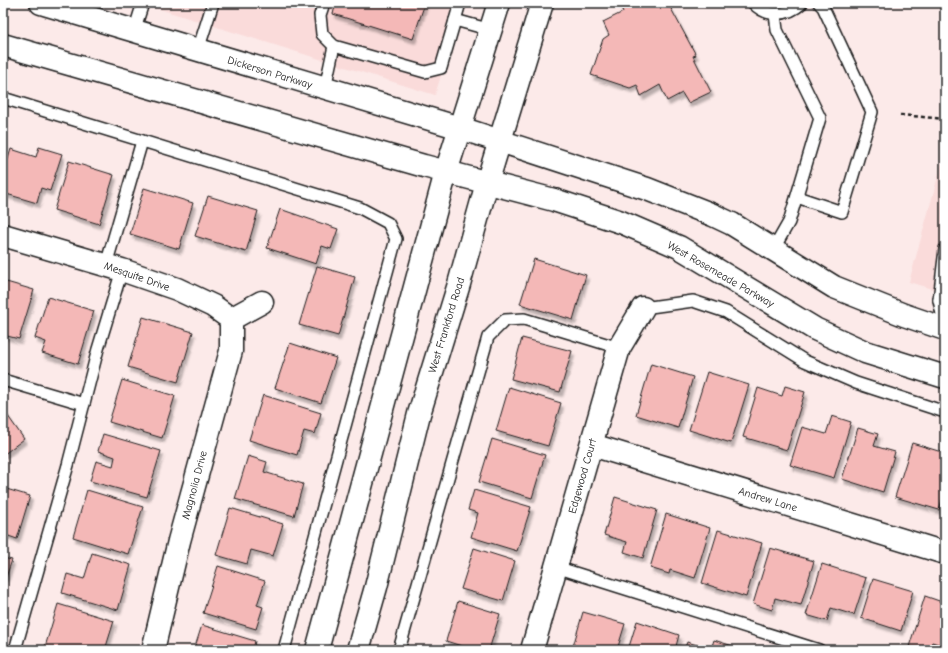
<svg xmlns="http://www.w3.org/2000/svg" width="948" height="653" font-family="'Comic Neue',sans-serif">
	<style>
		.built { fill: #fadbda }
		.building { fill: #f4b8b7; stroke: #1c1c1c; filter: url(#shadow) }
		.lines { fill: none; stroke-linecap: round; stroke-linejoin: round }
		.service-casing { stroke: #1c1c1c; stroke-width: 14 }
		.minor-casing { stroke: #1c1c1c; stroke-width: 25 }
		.secondary-casing { stroke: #1c1c1c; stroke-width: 25 }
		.path { stroke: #1c1c1c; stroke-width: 2.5; stroke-dasharray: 4 3; stroke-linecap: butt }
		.service { stroke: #fff; stroke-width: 11 }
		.minor { stroke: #fff; stroke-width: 22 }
		.secondary { stroke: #fff; stroke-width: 22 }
		.labels { text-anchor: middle; stroke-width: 3; stroke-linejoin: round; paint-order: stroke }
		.street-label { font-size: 11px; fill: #1c1c1c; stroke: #fff }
	</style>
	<defs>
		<filter id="shadow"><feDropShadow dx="2.5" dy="4.5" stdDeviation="1" flood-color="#0004"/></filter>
	</defs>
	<rect width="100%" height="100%" fill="#fceae9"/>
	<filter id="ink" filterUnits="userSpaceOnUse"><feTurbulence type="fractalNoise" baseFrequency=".025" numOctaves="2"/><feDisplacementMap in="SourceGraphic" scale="8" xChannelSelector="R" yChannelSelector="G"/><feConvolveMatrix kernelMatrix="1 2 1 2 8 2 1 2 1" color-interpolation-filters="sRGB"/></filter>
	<g filter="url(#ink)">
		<g class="built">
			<path d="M140,3H463L435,95Z"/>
			<path d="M945,151V293L909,282Z"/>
		</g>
		<g class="building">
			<path d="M336,3H425L413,39L333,14Z"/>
			<path d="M619,3H657L658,5L662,3H668L696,55L693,56L711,92L688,103L682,93L667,101L660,85L641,96L637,85L630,88L591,75L603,39L609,35L603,22L623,12Z"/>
			<path d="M39,147L62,154L50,191L41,188L37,203L3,193V175L11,149L36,157Z"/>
			<path d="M69,161L114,175L99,224L54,210Z"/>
			<path d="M144,188L193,203L179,249L130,234Z"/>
			<path d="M208,196L258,211L246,252L195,236Z"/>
			<path d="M280,209L338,229L331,249L322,246L316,264L267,248Z"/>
			<path d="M534,259L586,275L573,320L520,304Z"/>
			<path d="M317,266L355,277L338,336L299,325Z"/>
			<path d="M3,281L34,290L19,339L3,335Z"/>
			<path d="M48,297L94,311L78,364L42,353L46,342L35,338Z"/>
			<path d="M143,317L193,332L178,382L128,367Z"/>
			<path d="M522,338L572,351L560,392L511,379Z"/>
			<path d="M290,343L336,358L321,403L275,388Z"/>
			<path d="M651,364L693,377L678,428L636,415Z"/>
			<path d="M707,372L749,385L731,443L689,430Z"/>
			<path d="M122,380L175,396L162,438L109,422Z"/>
			<path d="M785,386L805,392L787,450L743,437L758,388L782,396Z"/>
			<path d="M509,387L561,403L548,446L496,431Z"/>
			<path d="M263,395L321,413L315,434L304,431L297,455L249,440Z"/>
			<path d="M3,409L24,439L3,455Z"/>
			<path d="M832,416L851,422L834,478L790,465L802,427L826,434Z"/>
			<path d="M858,428L878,434L874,446L895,452L883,492L842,479Z"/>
			<path d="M103,434L161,451L147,497L90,481L96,461L113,466L115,457L98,451Z"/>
			<path d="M492,439L545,455L532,498L479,482Z"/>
			<path d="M912,443L945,453V490L939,510L895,497Z"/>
			<path d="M248,456L267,462L264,472L303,484L294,516L235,499Z"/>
			<path d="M3,488L30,496L17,539L3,534Z"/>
			<path d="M87,490L143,507L128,554L73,537Z"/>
			<path d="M474,490L531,507L517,551L471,537L478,513L468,510Z"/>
			<path d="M615,497L657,510L643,558L624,552L627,542L604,535Z"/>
			<path d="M230,508L283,524L273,556L251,550L247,564L216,555Z"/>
			<path d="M666,514L710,528L695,578L670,570L669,574L650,568Z"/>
			<path d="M718,530L762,543L746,597L702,583Z"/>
			<path d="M474,548L515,561L503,601L461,589Z"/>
			<path d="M770,548L814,561L801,605L775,598L772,610L753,604Z"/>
			<path d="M92,553L131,565L118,610L62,593L67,574L84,579Z"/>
			<path d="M3,558L12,560L6,577L3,576Z"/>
			<path d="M822,564L866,578L854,615L831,608L827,621L806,615Z"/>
			<path d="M218,566L265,581L257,605L263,607L256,629L203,613Z"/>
			<path d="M873,579L913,591L901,631L861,618Z"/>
			<path d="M925,596L945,603V646L932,642L929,650H908Z"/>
			<path d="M458,601L500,614L489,650H474L446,641Z"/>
			<path d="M58,604L114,621L105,650H56L45,647Z"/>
			<path d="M583,612L625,624L617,650H572Z"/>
			<path d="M637,621L679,635L675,650H628Z"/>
			<path d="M202,625L255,641L253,650H194Z"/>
			<path d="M714,640L733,646L731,650H684L687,642L711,649Z"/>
		</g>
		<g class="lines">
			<g class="service-casing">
				<g id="service">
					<path d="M324,3L320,15L322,34L334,46L425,72L441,68L460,3"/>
					<path d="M753,3C767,18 788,16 802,3"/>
					<path d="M455,20L491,30"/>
					<path d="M134,31L143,3"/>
					<path d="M198,50L213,3"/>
					<path d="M325,88L334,46"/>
					<path d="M3,98L360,208L388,223L396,239L284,650"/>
					<path d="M797,197L842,212L872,112L823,7L819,3"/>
					<path d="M773,250L789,222L820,118L777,30L775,14"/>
					<path d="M106,265L142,141"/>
					<path d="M942,294L939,300L945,328"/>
					<path d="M939,300L945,249"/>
					<path d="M643,308L693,301L726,312L805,361L856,383L945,412"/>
					<path d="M3,380L84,404"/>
					<path d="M556,567L819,650"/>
					<path d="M15,650L68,465L98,349L122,270"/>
					<path d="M399,650L488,337L505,320L524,319L619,348"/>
				</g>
			</g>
			<g class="minor-casing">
				<g id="minor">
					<path d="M3,235L122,270L177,289L213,306L231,319"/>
					<path d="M231,319L262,302"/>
					<path d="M592,445L945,553"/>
					<path d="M153,650L179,541L231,351V319"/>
					<path d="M532,650L619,348L643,308"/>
				</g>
			</g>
			<g class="secondary-casing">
				<g id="secondary">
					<path d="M41,3L460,128L647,189L713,215L732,224L834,287L904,315L945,329"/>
					<path d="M3,45L424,166L554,200L621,222L679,247L815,329L865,352L945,377"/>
					<path d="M317,650L446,172L499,3"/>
					<path d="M358,650L376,587L419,414L459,284L487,183L542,3"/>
				</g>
			</g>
			<path class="path" d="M900,115L945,119"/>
			<use href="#service" class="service"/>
			<use href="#minor" class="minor"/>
			<use href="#secondary" class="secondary"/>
		</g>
	</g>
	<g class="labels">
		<g class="street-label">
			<text transform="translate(270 72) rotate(17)" y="4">Dickerson Parkway</text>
			<text transform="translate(721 274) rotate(30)" y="4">West Rosemeade Parkway</text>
			<text transform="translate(137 276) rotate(19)" y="4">Mesquite Drive</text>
			<text transform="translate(446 325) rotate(-73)" y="4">West Frankford Road</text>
			<text transform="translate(582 476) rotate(-74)" y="4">Edgewood Court</text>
			<text transform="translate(194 485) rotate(-75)" y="4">Magnolia Drive</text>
			<text transform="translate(768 499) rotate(17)" y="4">Andrew Lane</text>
		</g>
	</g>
	<rect width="948" height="653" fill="none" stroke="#fff" stroke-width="16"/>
	<rect x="8" y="8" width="932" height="637" fill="none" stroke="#1c1c1c" stroke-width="1.5" filter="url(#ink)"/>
</svg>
